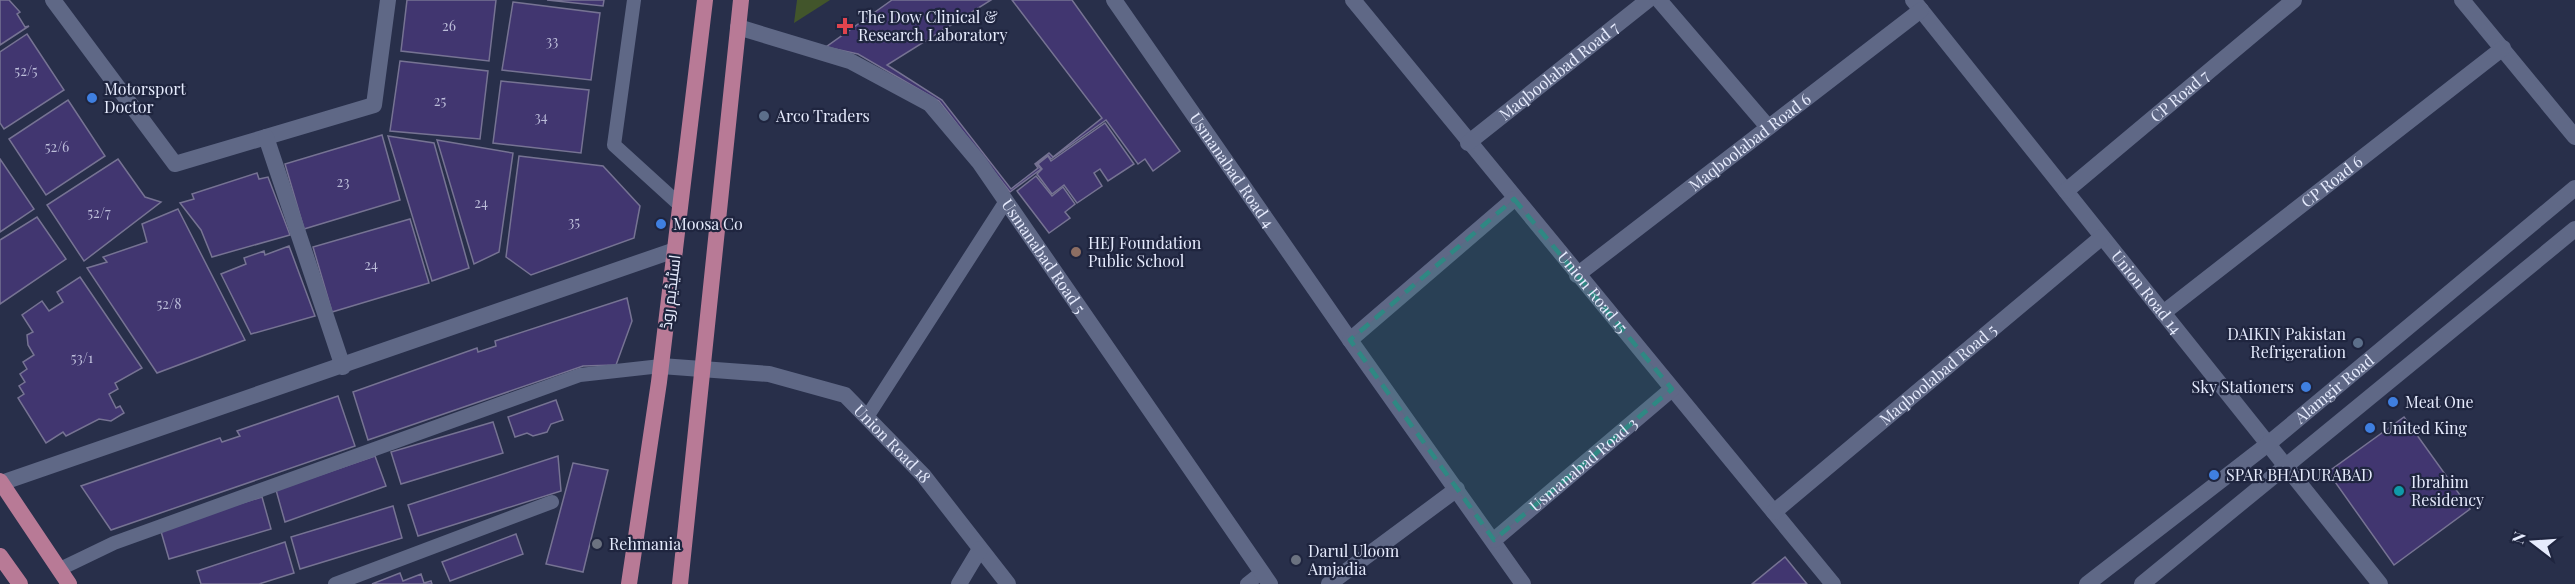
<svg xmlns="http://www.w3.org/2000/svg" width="2575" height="584" font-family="'Playfair Display',Cairo,serif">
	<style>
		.green { fill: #42552b }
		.building { fill: #413670; stroke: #767393; stroke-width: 1.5 }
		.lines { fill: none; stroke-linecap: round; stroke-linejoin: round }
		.service { stroke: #5f6886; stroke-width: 14 }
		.minor { stroke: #5f6886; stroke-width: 16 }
		.tertiary { stroke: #5f6886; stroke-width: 16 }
		.primary { stroke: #b87a96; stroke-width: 16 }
		.marked { fill: #2f8883; fill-opacity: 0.2; stroke: #2f8883; stroke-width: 4.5; stroke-dasharray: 12 8; stroke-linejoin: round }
		.health-dot { fill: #e0444e; stroke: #1f253f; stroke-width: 2 }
		.shop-dot { fill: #3f7fe0; stroke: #1f253f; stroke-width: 2 }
		.service-dot { fill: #5c6f8a; stroke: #1f253f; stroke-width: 2 }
		.education-dot { fill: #8d6e63; stroke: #1f253f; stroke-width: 2 }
		.culture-dot { fill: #0f9aa8; stroke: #1f253f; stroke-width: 2 }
		.worship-dot { fill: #6b7280; stroke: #1f253f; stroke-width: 2 }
		.labels { text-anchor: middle; stroke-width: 4.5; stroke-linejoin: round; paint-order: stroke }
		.number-label { font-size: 14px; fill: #bdbeda }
		.poi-label { font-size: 16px; fill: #e6ebfd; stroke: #1f253f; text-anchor: start }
		.street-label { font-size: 16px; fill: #e6ebfd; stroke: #1f253f }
	</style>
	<rect width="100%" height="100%" fill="#282f4a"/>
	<path class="green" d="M797,0H830L794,23Z"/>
	<g class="building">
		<path d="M0,0H9L20,12L17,14L25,27L29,26L0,45Z"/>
		<path d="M407,0H496L489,61L401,51Z"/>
		<path d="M547,0H604L603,6Z"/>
		<path d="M892,0H991L887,65L942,100L1011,189L1038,168L1035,164L1049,153L1053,157L1102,118L1012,0H1072L1180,151L1153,171L1145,159L1138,164L1106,120L1051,159L1048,155L1037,164L1041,169L1010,192L939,101L858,54L826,47Z"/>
		<path d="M513,2L600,13L591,80L502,70Z"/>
		<path d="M27,34L64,90L4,129L0,123V52Z"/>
		<path d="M400,61L488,71L480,139L390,131Z"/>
		<path d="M501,81L589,90L581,153L493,143Z"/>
		<path d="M68,100L105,156L46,195L9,139Z"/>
		<path d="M1105,123L1134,164L1108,181L1100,169L1094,173L1102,186L1077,203L1064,185L1052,194L1037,174L1042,169L1038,164L1048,156L1051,161Z"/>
		<path d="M382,135L400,200L304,229L285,164Z"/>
		<path d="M388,136L434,143L469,268L432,281Z"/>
		<path d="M437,140L513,153L499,252L474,264Z"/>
		<path d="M519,156L603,166L640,206L634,238L531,275L506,257Z"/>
		<path d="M0,159L34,209L0,232Z"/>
		<path d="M118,159L145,197L161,202L84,261L47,205Z"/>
		<path d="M257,173L259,179L268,177L290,235L212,257L201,230L180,203L194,199L192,194Z"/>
		<path d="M1036,176L1052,196L1063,187L1075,204L1065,212L1070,218L1049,233L1017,191Z"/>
		<path d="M178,209L245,340L157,373L87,268L107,262L103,257L147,242L142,224Z"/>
		<path d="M37,217L66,259L0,304V240Z"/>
		<path d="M410,219L429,283L332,312L313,247Z"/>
		<path d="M289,246L315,316L251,334L221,274L246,264L244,258L264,251L265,255Z"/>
		<path d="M80,277L142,368L115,383L118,389L109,394L116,408L120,406L124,413L111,421L99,419L66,436L63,432L46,443L18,398L24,394L19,386L25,382L20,374L27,369L23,362L34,355L28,345L27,335L33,332L22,315L42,301L49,311L63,302L57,292Z"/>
		<path d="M627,298L632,321L616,365L583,366L368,440L353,392L477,348L478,352L496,346L495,341Z"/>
		<path d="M338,396L355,446L111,530L81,486L220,438L222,442L240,436L237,431Z"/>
		<path d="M556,400L563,420L551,424L547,432L533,436L527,433L515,437L508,417Z"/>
		<path d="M2404,417L2470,509L2394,565L2328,472Z"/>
		<path d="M493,422L503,453L401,484L391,452Z"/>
		<path d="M375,456L386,486L285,522L276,490Z"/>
		<path d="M558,456L561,491L418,536L408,505Z"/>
		<path d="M573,463L608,470L583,572L546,564Z"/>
		<path d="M262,497L271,529L169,559L160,528Z"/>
		<path d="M393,506L402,538L300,569L291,537Z"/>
		<path d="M516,534L523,554L450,581L442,562Z"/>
		<path d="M285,542L294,573L259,584H201L197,571Z"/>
		<path d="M1785,557L1807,584H1752Z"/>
		<path d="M400,573L403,581L421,574L424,583L431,581L432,584H372Z"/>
	</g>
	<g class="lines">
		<g class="service">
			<path d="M634,0L614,145L681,206"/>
			<path d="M867,417L1006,201"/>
			<path d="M60,569L114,543L580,375L661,366"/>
			<path d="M335,584L552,502"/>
			<path d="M1247,584L1262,572"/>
		</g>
		<g class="minor">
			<path d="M53,0L175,164L374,105L388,0"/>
			<path id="s1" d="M1114,0L1350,340L1523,584"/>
			<path id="s2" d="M1353,0L1833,584"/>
			<path d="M1659,0L1768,127"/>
			<path id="s3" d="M1913,0L2380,584"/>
			<path d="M2462,0L2575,137"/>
			<path id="s4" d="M738,27L850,61L930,104L979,162L1270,584"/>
			<path d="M266,137L343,367"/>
			<path id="s5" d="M1468,143L1648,0"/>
			<path id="s6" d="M2066,191L2294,0"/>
			<path id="s7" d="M1577,275L1921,10"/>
			<path id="s8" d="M2163,313L2503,48"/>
			<path d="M1350,340L1514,199"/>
			<path id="s9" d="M661,366L769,374L845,395L923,475L1008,584"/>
			<path d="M1,483L675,250"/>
			<path id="s10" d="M1774,512L2102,237"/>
			<path id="s11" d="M1494,540L1672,389"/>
			<path d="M959,584L980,549"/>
			<path d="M1329,584L1457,489"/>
		</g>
		<g class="tertiary">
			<path id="s12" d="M2087,584L2268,444L2575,188"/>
			<path d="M2142,584L2575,229"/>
		</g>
		<g class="primary">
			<path d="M0,481L69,584"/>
			<path d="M0,556L20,584"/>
			<path d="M629,584L659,382L705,0"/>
			<path d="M680,584L741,0"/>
		</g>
	</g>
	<path class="marked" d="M1514,199L1672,389L1494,540L1350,340Z"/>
	<path class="health-dot" d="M842 17h6v6h6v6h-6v6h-6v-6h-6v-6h6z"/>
	<g class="shop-dot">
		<circle cx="92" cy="98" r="6"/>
		<circle cx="661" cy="224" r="6"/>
		<circle cx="2306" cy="387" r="6"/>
		<circle cx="2393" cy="402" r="6"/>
		<circle cx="2370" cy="428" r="6"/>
		<circle cx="2214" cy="475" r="6"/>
	</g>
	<g class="service-dot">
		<circle cx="764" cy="116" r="6"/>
		<circle cx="2358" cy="343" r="6"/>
	</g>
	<circle class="education-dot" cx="1076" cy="252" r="6"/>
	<circle class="culture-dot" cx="2399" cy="491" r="6"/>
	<g class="worship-dot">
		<circle cx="597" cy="544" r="6"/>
		<circle cx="1296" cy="560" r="6"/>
	</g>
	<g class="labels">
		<g class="number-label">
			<text x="449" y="31">26</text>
			<text x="552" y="46">33</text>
			<text x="26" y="76">52/5</text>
			<text x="440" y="106">25</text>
			<text x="541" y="122">34</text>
			<text x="57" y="152">52/6</text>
			<text x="343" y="187">23</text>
			<text x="481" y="208">24</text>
			<text x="99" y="218">52/7</text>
			<text x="574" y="227">35</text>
			<text x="371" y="270">24</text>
			<text x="169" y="309">52/8</text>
			<text x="82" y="363">53/1</text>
		</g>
		<g class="poi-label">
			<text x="858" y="23">The Dow Clinical &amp;<tspan x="858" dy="18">Research Laboratory</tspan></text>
			<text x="104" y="95">Motorsport<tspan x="104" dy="18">Doctor</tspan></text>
			<text x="776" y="122">Arco Traders</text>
			<text x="673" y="230">Moosa Co</text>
			<text x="1088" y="249">HEJ Foundation<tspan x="1088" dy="18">Public School</tspan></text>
			<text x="2346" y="340" text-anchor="end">DAIKIN Pakistan<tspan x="2346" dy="18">Refrigeration</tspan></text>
			<text x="2294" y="393" text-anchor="end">Sky Stationers</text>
			<text x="2405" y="408">Meat One</text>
			<text x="2382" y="434">United King</text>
			<text x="2226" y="481">SPAR BHADURABAD</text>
			<text x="2411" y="488">Ibrahim<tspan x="2411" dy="18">Residency</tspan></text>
			<text x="609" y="550">Rehmania</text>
			<text x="1308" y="557">Darul Uloom<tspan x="1308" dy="18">Amjadia</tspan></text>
		</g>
		<g class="street-label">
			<text dy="6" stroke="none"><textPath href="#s5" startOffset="116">Maqboolabad Road 7</textPath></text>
			<text dy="6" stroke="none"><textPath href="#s6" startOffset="148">CP Road 7</textPath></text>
			<text dy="6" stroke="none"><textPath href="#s7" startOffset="218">Maqboolabad Road 6</textPath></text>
			<text dy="6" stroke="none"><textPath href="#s1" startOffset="207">Usmanabad Road 4</textPath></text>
			<text dy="6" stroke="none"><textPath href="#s8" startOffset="214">CP Road 6</textPath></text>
			<text dy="6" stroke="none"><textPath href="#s4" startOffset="398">Usmanabad Road 5</textPath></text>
			<text transform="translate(670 292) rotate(-83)" y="6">اسٹیڈیم روڈ</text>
			<text dy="6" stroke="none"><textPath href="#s3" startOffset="374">Union Road 14</textPath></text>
			<text dy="6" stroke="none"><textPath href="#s2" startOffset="378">Union Road 15</textPath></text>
			<text dy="6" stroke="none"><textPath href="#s10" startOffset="214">Maqboolabad Road 5</textPath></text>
			<text dy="6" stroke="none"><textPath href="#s12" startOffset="315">Alamgir Road</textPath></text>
			<text dy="6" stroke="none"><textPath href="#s9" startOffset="255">Union Road 18</textPath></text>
			<text dy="6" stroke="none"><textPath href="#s11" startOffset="117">Usmanabad Road 3</textPath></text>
		</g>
	</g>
	<g transform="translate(2533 542) rotate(287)" stroke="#1f253f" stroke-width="4.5" paint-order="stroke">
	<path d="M0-4.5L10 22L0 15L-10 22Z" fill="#e6ebfd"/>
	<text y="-9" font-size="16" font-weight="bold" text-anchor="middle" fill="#e6ebfd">N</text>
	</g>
</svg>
